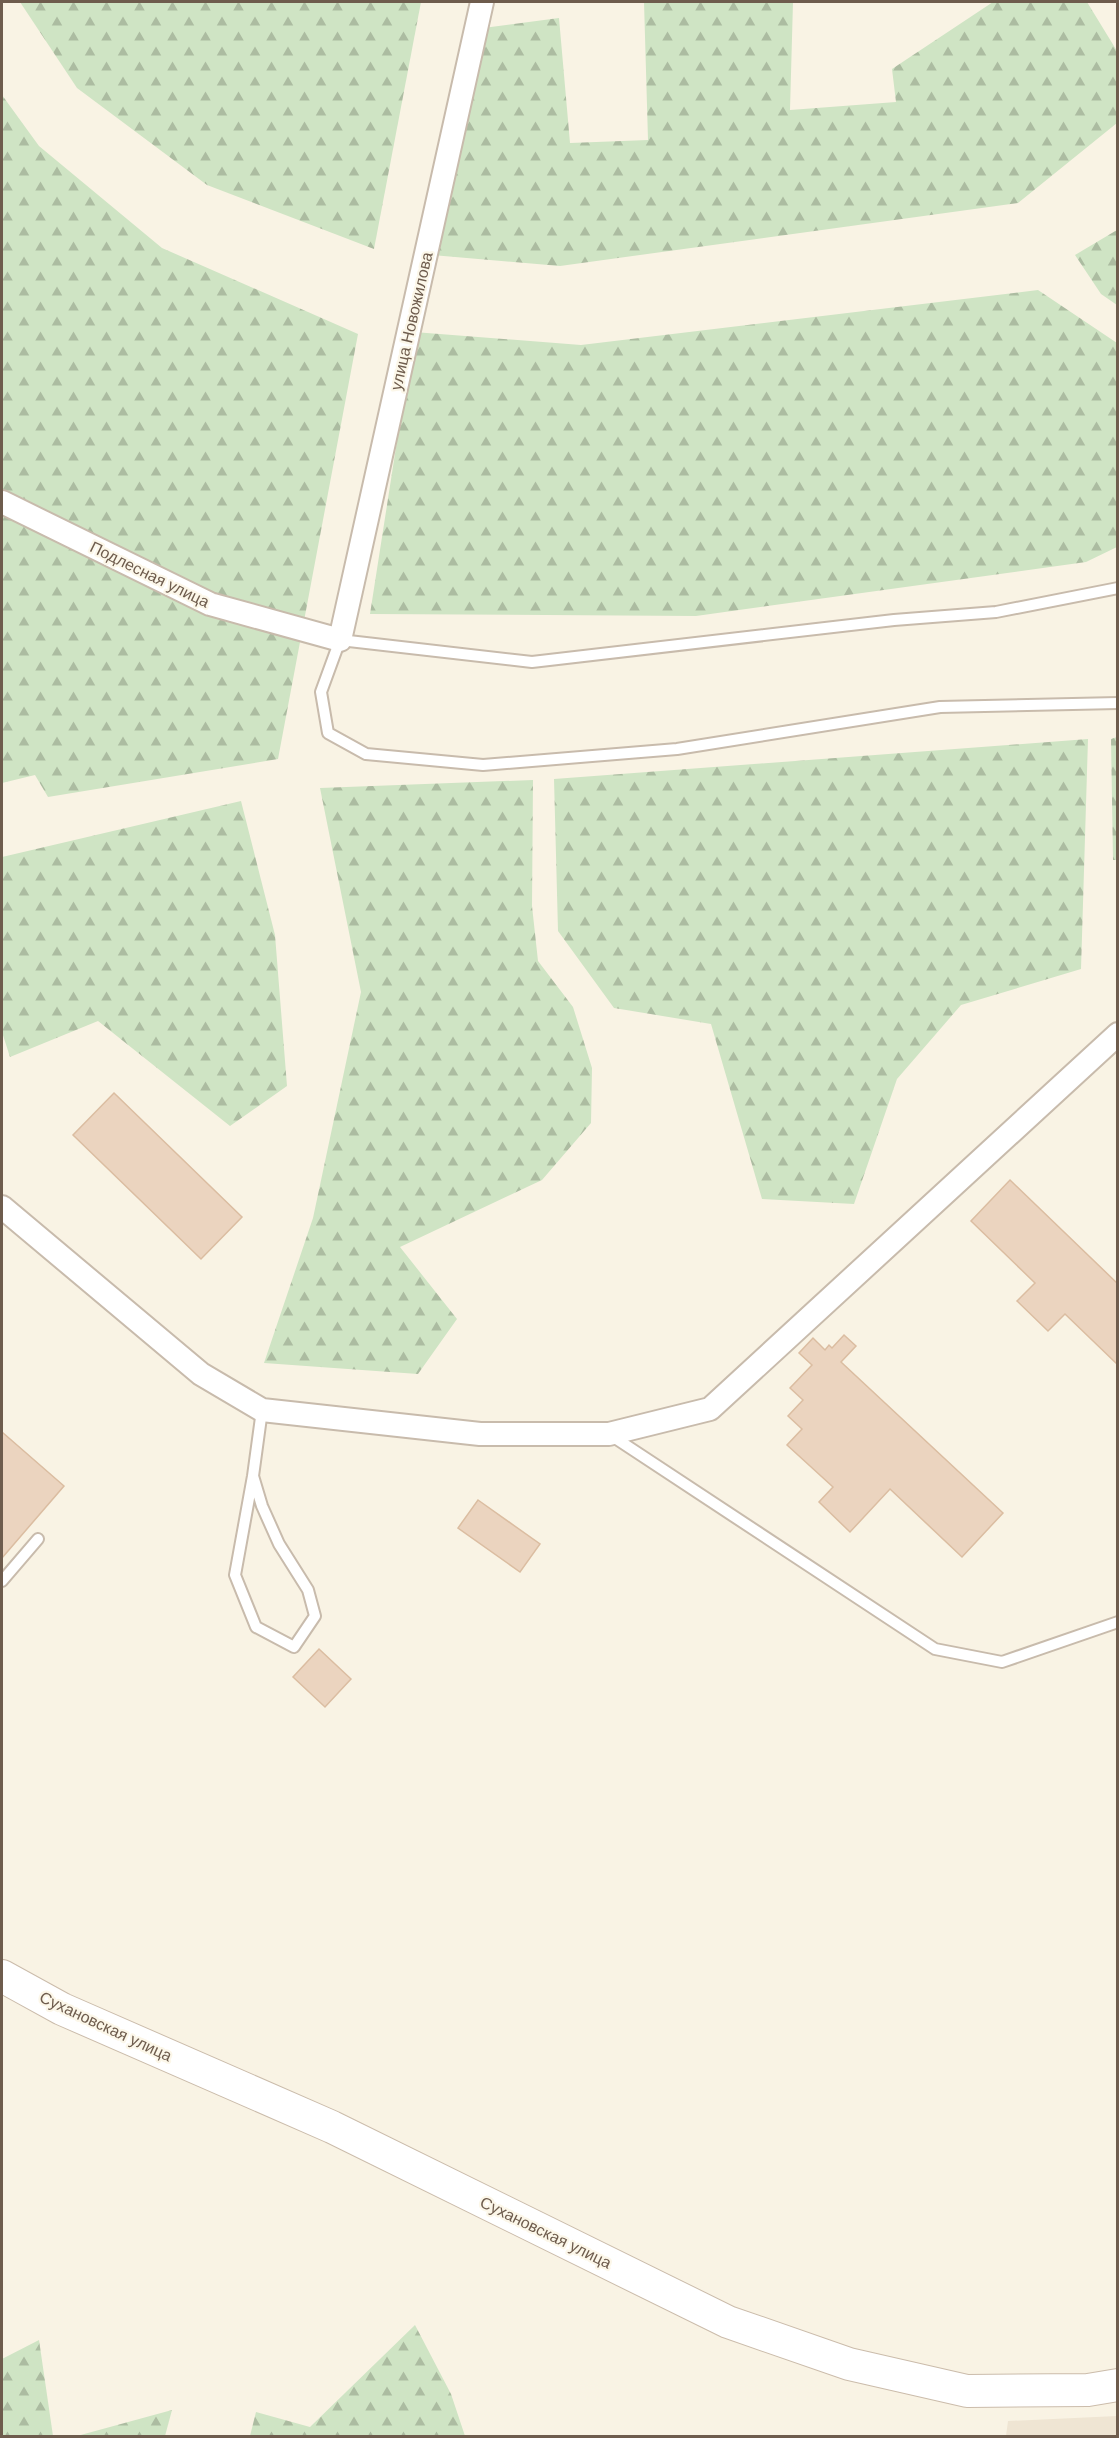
<svg xmlns="http://www.w3.org/2000/svg" width="1119" height="2438" font-family="Helvetica,sans-serif">
	<style>
		.residential { fill: #efe5d3 }
		.forest { fill: url(#forest-firs) }
		.building { fill: #ebd4bf; stroke: #dbbda1; stroke-width: 1.5 }
		.lines { fill: none; stroke-linecap: round; stroke-linejoin: round }
		.lane-casing { stroke: #c8bbac; stroke-width: 14 }
		.street-casing { stroke: #c8bbac; stroke-width: 26 }
		.secondary-casing { stroke: #cbbcab; stroke-width: 34 }
		.lane { stroke: #fff; stroke-width: 10 }
		.street { stroke: #fff; stroke-width: 22 }
		.secondary { stroke: #fff; stroke-width: 32 }
		.labels { text-anchor: middle; stroke-width: 4.5; stroke-linejoin: round; paint-order: stroke }
		.street-label { font-size: 16px; fill: #6e5c4d; stroke: #fcf7e9 }
	</style>
	<defs>
		<pattern id="forest-firs" width="22" height="20" patternUnits="userSpaceOnUse" patternTransform="scale(1.5)"><rect width="22" height="20" fill="#cfe4c4"/><path d="M5 1l3.5 6h-7zM16 11l3.5 6h-7z" fill="#acbca1"/></pattern>
	</defs>
	<rect width="100%" height="100%" fill="#f9f3e4"/>
	<path class="residential" d="M1117,2416V2436H1006L1008,2421Z"/>
	<g class="forest">
		<path d="M20,2H421L374,249L207,185L77,88Z"/>
		<path d="M644,2H793L790,110L896,102L892,69L993,2H1087L1117,51V123L1018,203L560,266L432,255L468,30L559,18L570,143L648,140Z"/>
		<path d="M2,95L39,146L162,248L358,334L278,759L48,797L35,775L2,783Z"/>
		<path d="M1117,230V305L1101,294L1075,255Z"/>
		<path d="M1038,290L1117,343V547L1086,562L696,616L370,614L414,332L581,345Z"/>
		<path d="M1117,737L1118,860H1113L1111,739Z"/>
		<path d="M1088,739L1081,969L961,1005L897,1079L854,1204L762,1199L711,1024L614,1008L558,931L554,779Z"/>
		<path d="M533,780L532,906L538,961L573,1007L592,1068L591,1123L542,1180L400,1247L457,1319L418,1374L264,1363L313,1218L361,992L320,788Z"/>
		<path d="M241,801L275,935L287,1086L230,1126L98,1021L10,1057L2,1032V857Z"/>
		<path d="M415,2325L451,2394L465,2436H250L256,2412L310,2427Z"/>
		<path d="M39,2340L53,2436H2V2359Z"/>
		<path d="M172,2410L165,2436H77Z"/>
	</g>
	<g class="building">
		<path d="M114,1093L242,1217L201,1259L73,1135Z"/>
		<path d="M1010,1180L1118,1284V1365L1065,1314L1048,1331L1017,1301L1035,1283L971,1221Z"/>
		<path d="M844,1335L856,1346L841,1362L1003,1513L962,1557L890,1489L850,1532L819,1502L833,1487L787,1445L802,1429L788,1416L803,1400L790,1388L812,1365L799,1353L813,1338L825,1350L829,1345L832,1348Z"/>
		<path d="M2,1432L64,1486L2,1558Z"/>
		<path d="M478,1500L540,1544L520,1572L458,1528Z"/>
		<path d="M319,1649L351,1679L325,1707L293,1677Z"/>
	</g>
	<g class="lines">
		<g class="lane-casing">
			<g id="lane">
				<path d="M1118,588L996,612L894,620L532,662L340,640L321,692L328,733L366,754L483,765L677,749L940,707L1118,703"/>
				<path d="M612,1436L935,1649L1002,1662L1118,1622"/>
				<path d="M253,1476L262,1506L279,1544L308,1590L315,1616L294,1647L256,1627L235,1575L253,1476L262,1410"/>
				<path d="M2,1581L38,1539"/>
			</g>
		</g>
		<g class="street-casing">
			<g id="street">
				<path d="M2,502L210,604L340,640L482,2"/>
				<path d="M2,1207L201,1374L262,1410L480,1434H609L710,1409L1118,1034"/>
			</g>
		</g>
		<g class="secondary-casing">
			<path id="secondary" d="M2,1976L62,2009L332,2127L728,2322L849,2364L967,2391L1088,2390L1118,2385"/>
		</g>
		<use href="#lane" class="lane"/>
		<use href="#street" class="street"/>
		<use href="#secondary" class="secondary"/>
	</g>
	<g class="labels">
		<g class="street-label">
			<text transform="translate(411 321) rotate(-77)" y="6">улица Новожилова</text>
			<text transform="translate(150 574) rotate(26)" y="6">Подлесная улица</text>
			<text transform="translate(106 2026) rotate(25)" y="6">Сухановская улица</text>
			<text transform="translate(546 2232) rotate(26)" y="6">Сухановская улица</text>
		</g>
	</g>
	<rect width="1119" height="2438" fill="none" stroke="#6e5c4d" stroke-width="6"/>
</svg>
